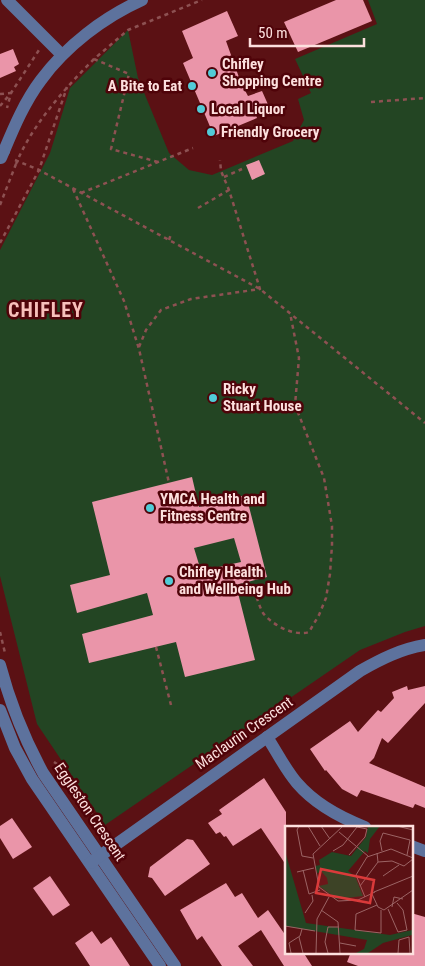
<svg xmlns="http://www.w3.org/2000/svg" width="425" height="966" font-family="'Roboto Condensed',sans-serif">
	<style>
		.green { fill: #234523 }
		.building { fill: #ea95a9; fill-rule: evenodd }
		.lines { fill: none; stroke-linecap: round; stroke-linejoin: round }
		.path { stroke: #8d5152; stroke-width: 2.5; stroke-dasharray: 4 4; stroke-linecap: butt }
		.minor { stroke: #5d729d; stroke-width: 12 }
		.path-bridge { stroke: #8d5152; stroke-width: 2.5; stroke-dasharray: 4 4; stroke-linecap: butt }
		.minor-bridge { stroke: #5d729d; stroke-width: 12 }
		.poi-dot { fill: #52cbd7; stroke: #4f0309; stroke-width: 2 }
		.labels { text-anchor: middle; stroke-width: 5; stroke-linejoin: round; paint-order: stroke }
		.poi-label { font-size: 15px; font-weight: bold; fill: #fde0de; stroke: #4f0309; text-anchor: start }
		.street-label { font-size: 15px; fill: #fde0de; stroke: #4f0309 }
		.district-label { font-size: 20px; font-weight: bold; letter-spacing: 1px; fill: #f7c0bb; stroke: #4f0309 }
		.inset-road { fill: none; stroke: #9c6465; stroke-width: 1 }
		.view { fill: #da3a3a; fill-opacity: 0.15; stroke: #da3a3a; stroke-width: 2.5 }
		.inset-edge { fill: none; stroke: #fde0de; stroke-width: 2.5 }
	</style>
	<rect width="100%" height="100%" fill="#5b1114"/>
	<path class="green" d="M368,0H425V626L405,632L360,650L105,825L37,724L0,576V250L50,153L70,88L128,30L138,78L169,153L189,170L212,175L293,141L304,120L298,99L311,93L295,59L377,24Z"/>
	<g class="building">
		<path d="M336,0H363L372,21L298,52L284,22Z"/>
		<path d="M227,11L238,36L226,41L241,83L248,96L262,91L270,109L256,115L257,118L214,136L183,63L193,58L182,31Z"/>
		<path d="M13,49L19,64L14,67L16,71L0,78V54Z"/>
		<path d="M259,160L265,174L252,180L246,165Z"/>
		<path d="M192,477L199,507L246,495L267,577L236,585L255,660L185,677L176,642L89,663L82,634L153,615L147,593L77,613L70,585L110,575L92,502ZM234,538L241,562L201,571L194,548Z"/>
		<path d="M407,686L408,690L425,686V703L388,743L382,738L374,758L369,763L425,787V808L415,804L413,808L361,790L357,797L342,789L326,770L325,771L310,749L350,721L358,732L378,710L381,712L394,698L392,692Z"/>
		<path d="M264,778L286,812V865L261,828L233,846L226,836L224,837L220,832L216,834L208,823L222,814L219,810Z"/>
		<path d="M12,818L32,847L13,859L0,838V826Z"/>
		<path d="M187,839L193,840L210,864L165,896L152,878L148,877L150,867Z"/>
		<path d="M50,876L70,905L53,916L33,888Z"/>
		<path d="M226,883L235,897L242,893L258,918L268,910L286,936V952H303L312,966H284L261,930L238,946L253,966H222L202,936L197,940L180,910Z"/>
		<path d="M411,913L425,917V966H358L347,962L351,952H411Z"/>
		<path d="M92,931L101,944L111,937L130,966H90L75,943Z"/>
	</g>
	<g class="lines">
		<g class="path">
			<path d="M0,94L11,93L7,108"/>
			<path d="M371,102L425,98"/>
			<path d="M0,106L11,93L39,50"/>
			<path d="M19,157C35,122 67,86 94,59"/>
			<path d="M15,160L39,170L260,289L425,423"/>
			<path d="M158,162L111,149L129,74L94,59L128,30L202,0"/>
			<path d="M224,177L242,169"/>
			<path d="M73,189L124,301L139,349L169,483"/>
			<path d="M81,193L193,148"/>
			<path d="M0,205L16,164"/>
			<path d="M198,208L229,190"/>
			<path d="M169,240L171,234"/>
			<path d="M0,243L39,170L67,87"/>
			<path d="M139,347L146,330L161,310L191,299L260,289L229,190L221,171L220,160"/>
			<path d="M238,593L254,590C257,597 259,606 263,613C272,625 295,637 309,632L319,615L326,598L330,574L332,545V526L324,478L295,405L299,358L290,313"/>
			<path d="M0,632L5,653"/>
			<path d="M156,647L171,705"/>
			<path d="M54,762L57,764L106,834"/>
		</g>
		<g class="minor">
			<path d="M7,0L62,55"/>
			<path d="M4,151C14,127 25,101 41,80C66,46 104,17 142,0"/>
			<path d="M0,665C10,703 24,738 43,773L175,966"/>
			<path d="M0,710L15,748L32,779L160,966"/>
			<path d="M267,737C277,752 285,769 297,783C315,804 339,817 365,827"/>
			<path d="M411,846L425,851"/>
			<path d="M90,863L360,671C381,659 401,649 425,645"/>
		</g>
		<path class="path-bridge" d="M16,164L19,157"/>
		<path class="minor-bridge" d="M1,158L4,151"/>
	</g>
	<g class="poi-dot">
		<circle cx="212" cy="73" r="5"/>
		<circle cx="192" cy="86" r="5"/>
		<circle cx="201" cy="109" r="5"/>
		<circle cx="211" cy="132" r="5"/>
		<circle cx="213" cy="398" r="5"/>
		<circle cx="150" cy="508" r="5"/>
		<circle cx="169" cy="581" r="5"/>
	</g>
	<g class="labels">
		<g class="poi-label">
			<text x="222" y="69">Chifley<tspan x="222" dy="17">Shopping Centre</tspan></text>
			<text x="182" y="91" text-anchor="end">A Bite to Eat</text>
			<text x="211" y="114">Local Liquor</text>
			<text x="221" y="137">Friendly Grocery</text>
			<text x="223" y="394">Ricky<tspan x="223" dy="17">Stuart House</tspan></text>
			<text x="160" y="504">YMCA Health and<tspan x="160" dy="17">Fitness Centre</tspan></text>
			<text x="179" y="577">Chifley Health<tspan x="179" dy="17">and Wellbeing Hub</tspan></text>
		</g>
		<g class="street-label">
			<text transform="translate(244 733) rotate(-35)" y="5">Maclaurin Crescent</text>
			<text transform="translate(90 812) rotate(56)" y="5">Eggleston Crescent</text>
		</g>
		<g class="district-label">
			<text x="46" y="317">CHIFLEY</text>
		</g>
	</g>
	<g transform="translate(285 826)">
		<rect width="128" height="128" fill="#5b1114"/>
		<path d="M83,0H95L85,13L83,27L80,25L63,45L70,50L78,70L52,73L34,60L43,58L42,52L37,46L32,47L30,40L35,39L34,34L47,26L66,30L81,11ZM0,25L21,97L105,109L127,104V109L98,117L83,127H71L79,123L82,114L0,100Z" fill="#234523"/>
		<path class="inset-road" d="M14,0L12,4L17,30L28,32M23,0L35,20M36,0L45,13M58,0L28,28L34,61L53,75L73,74L90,66M112,0L128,4M54,6L83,30M48,25L58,19L72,1L82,3L80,11L64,29M97,25L95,15L98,7L125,14L122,29M93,36L107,35L119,40L128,33M18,44L24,68L35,64M12,46L29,42M98,50L114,39M75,60L93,36L92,27M89,66L128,50M87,68L93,81L99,84L128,64M80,71L71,49L82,31L106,23L128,32M92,79L71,88L70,104L96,107V84M107,81L109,71L118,73M103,83L113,106L122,104L118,84L112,77M36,84L53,96L55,127M20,87L28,75L27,69M0,100L30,105M14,111L18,127M55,117L71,120M6,127L4,117L15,110L17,103M31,127L32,93L44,71M43,127L40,116L43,101H54M113,127L114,114L124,111L125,127"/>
		<path class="view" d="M36,43L89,54L85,77L31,67Z"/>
		<rect width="128" height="128" class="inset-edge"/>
	</g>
	<path d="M250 38v8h114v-8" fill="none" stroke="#fde0de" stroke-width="2.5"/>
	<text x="258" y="38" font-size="15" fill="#fde0de" stroke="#4f0309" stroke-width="4" paint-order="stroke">50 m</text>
</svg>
